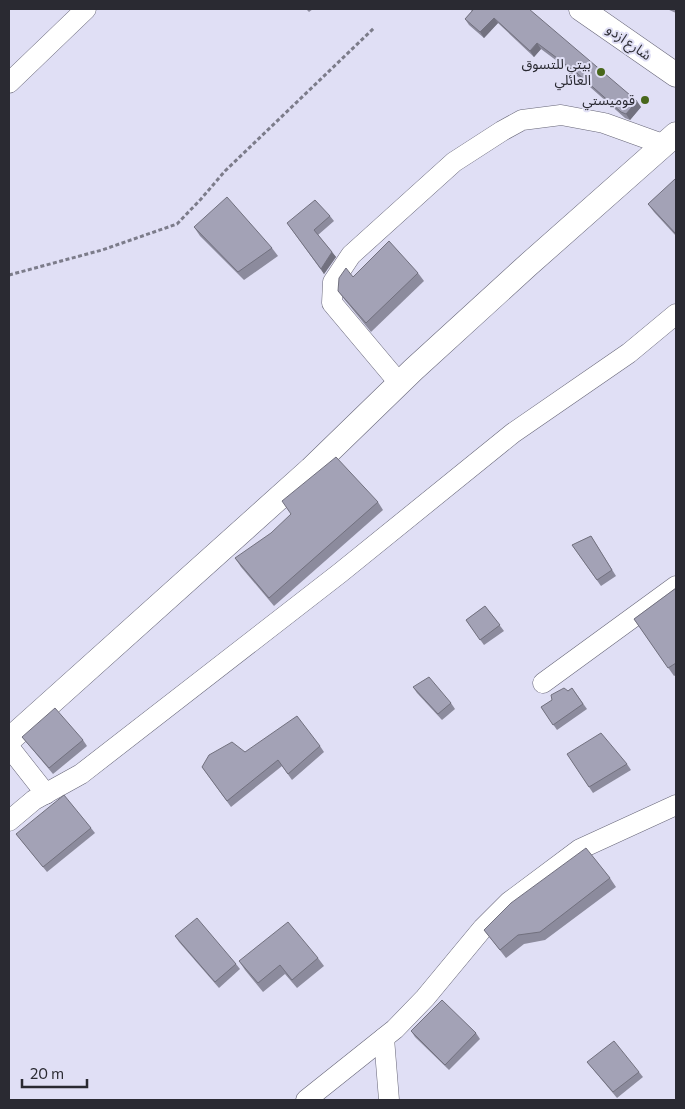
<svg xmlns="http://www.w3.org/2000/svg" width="685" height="1109" font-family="Commissioner,'Noto Sans Arabic',sans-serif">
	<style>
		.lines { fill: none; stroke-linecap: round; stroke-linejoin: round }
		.minor-casing { stroke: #666577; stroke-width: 21 }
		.tertiary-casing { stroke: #666577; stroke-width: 25 }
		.path { stroke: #7c7c8a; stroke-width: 3; stroke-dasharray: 4 2.5; stroke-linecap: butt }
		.minor { stroke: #fff; stroke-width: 20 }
		.tertiary { stroke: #fff; stroke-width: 24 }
		.wall { fill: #8c8b9d }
		.shaded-wall { fill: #72717f }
		.building { fill: #a3a2b6; stroke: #72717f }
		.poi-dot { fill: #48671b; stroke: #e0dff5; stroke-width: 2 }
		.labels { text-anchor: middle; stroke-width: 4; stroke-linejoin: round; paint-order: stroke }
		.street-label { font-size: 14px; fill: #2a2a32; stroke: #e0dff5 }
		.poi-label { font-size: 14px; fill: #2a2a32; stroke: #e0dff5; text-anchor: end }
	</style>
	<rect width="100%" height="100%" fill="#e0dff5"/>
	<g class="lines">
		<g class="minor-casing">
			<g id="minor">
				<path d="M9,83L86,9"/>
				<path d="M400,384L332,303L333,282L351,255L454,162L502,131L522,120L561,115L604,123L665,145"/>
				<path d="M543,683L676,586"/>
				<path d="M9,747L46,794"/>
				<path d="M9,821L34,800L81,774L340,573L513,433L629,353L676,314"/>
				<path d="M384,1038L389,1100"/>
				<path d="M306,1100L395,1029L425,998L483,928L509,902L580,849L676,805"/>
			</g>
		</g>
		<g class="tertiary-casing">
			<g id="tertiary">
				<path d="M581,9L676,75"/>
				<path d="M9,740L311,469L413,370L528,265L676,134"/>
			</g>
		</g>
		<path class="path" d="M9,275L102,250L177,224L201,199L225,171L374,28"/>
		<use href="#minor" class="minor"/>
		<use href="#tertiary" class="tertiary"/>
	</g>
	<g class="wall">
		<path d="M306,9H313L309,12Z"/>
		<path d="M469,9H515L641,107L630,120L625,118L581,79L541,49L534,57L498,23L484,38L469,25L465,19L472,11Z"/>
		<path d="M667,9H676V13Z"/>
		<path d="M676,179V236L654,212L648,204Z"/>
		<path d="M330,216L334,221L318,235L336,257L324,274L287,223Z"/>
		<path d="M194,227L272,248L278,256L244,280L200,236Z"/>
		<path d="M418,273L424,281L371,332L344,299L338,291L353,277Z"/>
		<path d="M378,502L383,510L274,606L241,567L235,558Z"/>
		<path d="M591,536L616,576L601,586L572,545Z"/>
		<path d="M676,588V675L674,676L634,619Z"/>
		<path d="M485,606L504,631L484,645L466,620Z"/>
		<path d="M413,687L451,703L455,709L442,720L417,693Z"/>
		<path d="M572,688L587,709L557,730L541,707Z"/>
		<path d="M22,737L83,740L87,746L53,774Z"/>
		<path d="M320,746L324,752L292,780L282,766L231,807L202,767L245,752Z"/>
		<path d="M567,754L627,764L631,770L593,793Z"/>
		<path d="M91,828L95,833L47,872L16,834Z"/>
		<path d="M610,878L616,887L545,940L524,944L506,958L484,930Z"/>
		<path d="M175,936L236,964L240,969L219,988L179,942Z"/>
		<path d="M318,958L324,966L297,988L285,974L263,992L245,970L239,961Z"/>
		<path d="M411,1031L476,1033L480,1039L449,1070L415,1037Z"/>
		<path d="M587,1062L639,1072L643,1077L617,1098Z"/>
	</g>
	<g class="shaded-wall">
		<path d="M494,18L498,23L484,38L480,32Z"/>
		<path d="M537,43L541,49L534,57L530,51Z"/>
		<path d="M637,101L641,107L630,120L626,114Z"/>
		<path d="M332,252L336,257L324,274L321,269Z"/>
	</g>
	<g class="building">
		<path d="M472,9H529L637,101L626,114L621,112L577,73L537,43L530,51L494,18L480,32L465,19L473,10Z"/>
		<path d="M675,179H676V234L648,204Z"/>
		<path d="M227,197L272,248L238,272L194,227Z"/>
		<path d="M315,200L330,216L314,230L332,252L321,269L287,223Z"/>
		<path d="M389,241L418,273L366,323L338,291L339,278L346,268L353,277Z"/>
		<path d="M336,457L378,502L269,598L235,558L271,533L291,514L282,501Z"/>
		<path d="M591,536L612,570L597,580L572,545Z"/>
		<path d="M676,588V663L668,668L634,619Z"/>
		<path d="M485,606L500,625L480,640L466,620Z"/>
		<path d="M429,677L451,703L438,714L413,687Z"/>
		<path d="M564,688L568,691L572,688L583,704L553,725L541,707L552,700L551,695Z"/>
		<path d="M55,708L83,740L49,768L22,737Z"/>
		<path d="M297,716L320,746L288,774L278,760L227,801L202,767L209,755L232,742L245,752Z"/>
		<path d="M601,733L627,764L589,787L567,754Z"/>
		<path d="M64,795L91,828L43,867L16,834Z"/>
		<path d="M586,848L610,878L540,932L518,935L500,950L484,930L511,903Z"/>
		<path d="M197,918L236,964L215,982L175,936Z"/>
		<path d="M288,922L318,958L292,980L280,965L258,983L239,961Z"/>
		<path d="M442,1000L476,1033L445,1065L411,1031Z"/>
		<path d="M614,1041L639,1072L613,1092L587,1062Z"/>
	</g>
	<g class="poi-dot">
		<circle cx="601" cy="72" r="5"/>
		<circle cx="645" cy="100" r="5"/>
	</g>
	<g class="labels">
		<g class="street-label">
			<text transform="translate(629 42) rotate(35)" y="5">شارع ازدو</text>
		</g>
		<g class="poi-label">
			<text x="591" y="69">بيتي للتسوق<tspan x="591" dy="16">العائلي</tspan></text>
			<text x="635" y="105">قوميستي</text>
		</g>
	</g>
	<rect width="685" height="1109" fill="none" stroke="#2a2a32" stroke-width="20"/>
	<path d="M22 1079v8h65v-8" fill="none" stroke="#2a2a32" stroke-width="2.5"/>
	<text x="30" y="1079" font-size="15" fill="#2a2a32" stroke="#e0dff5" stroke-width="4" paint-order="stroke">20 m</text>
</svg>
